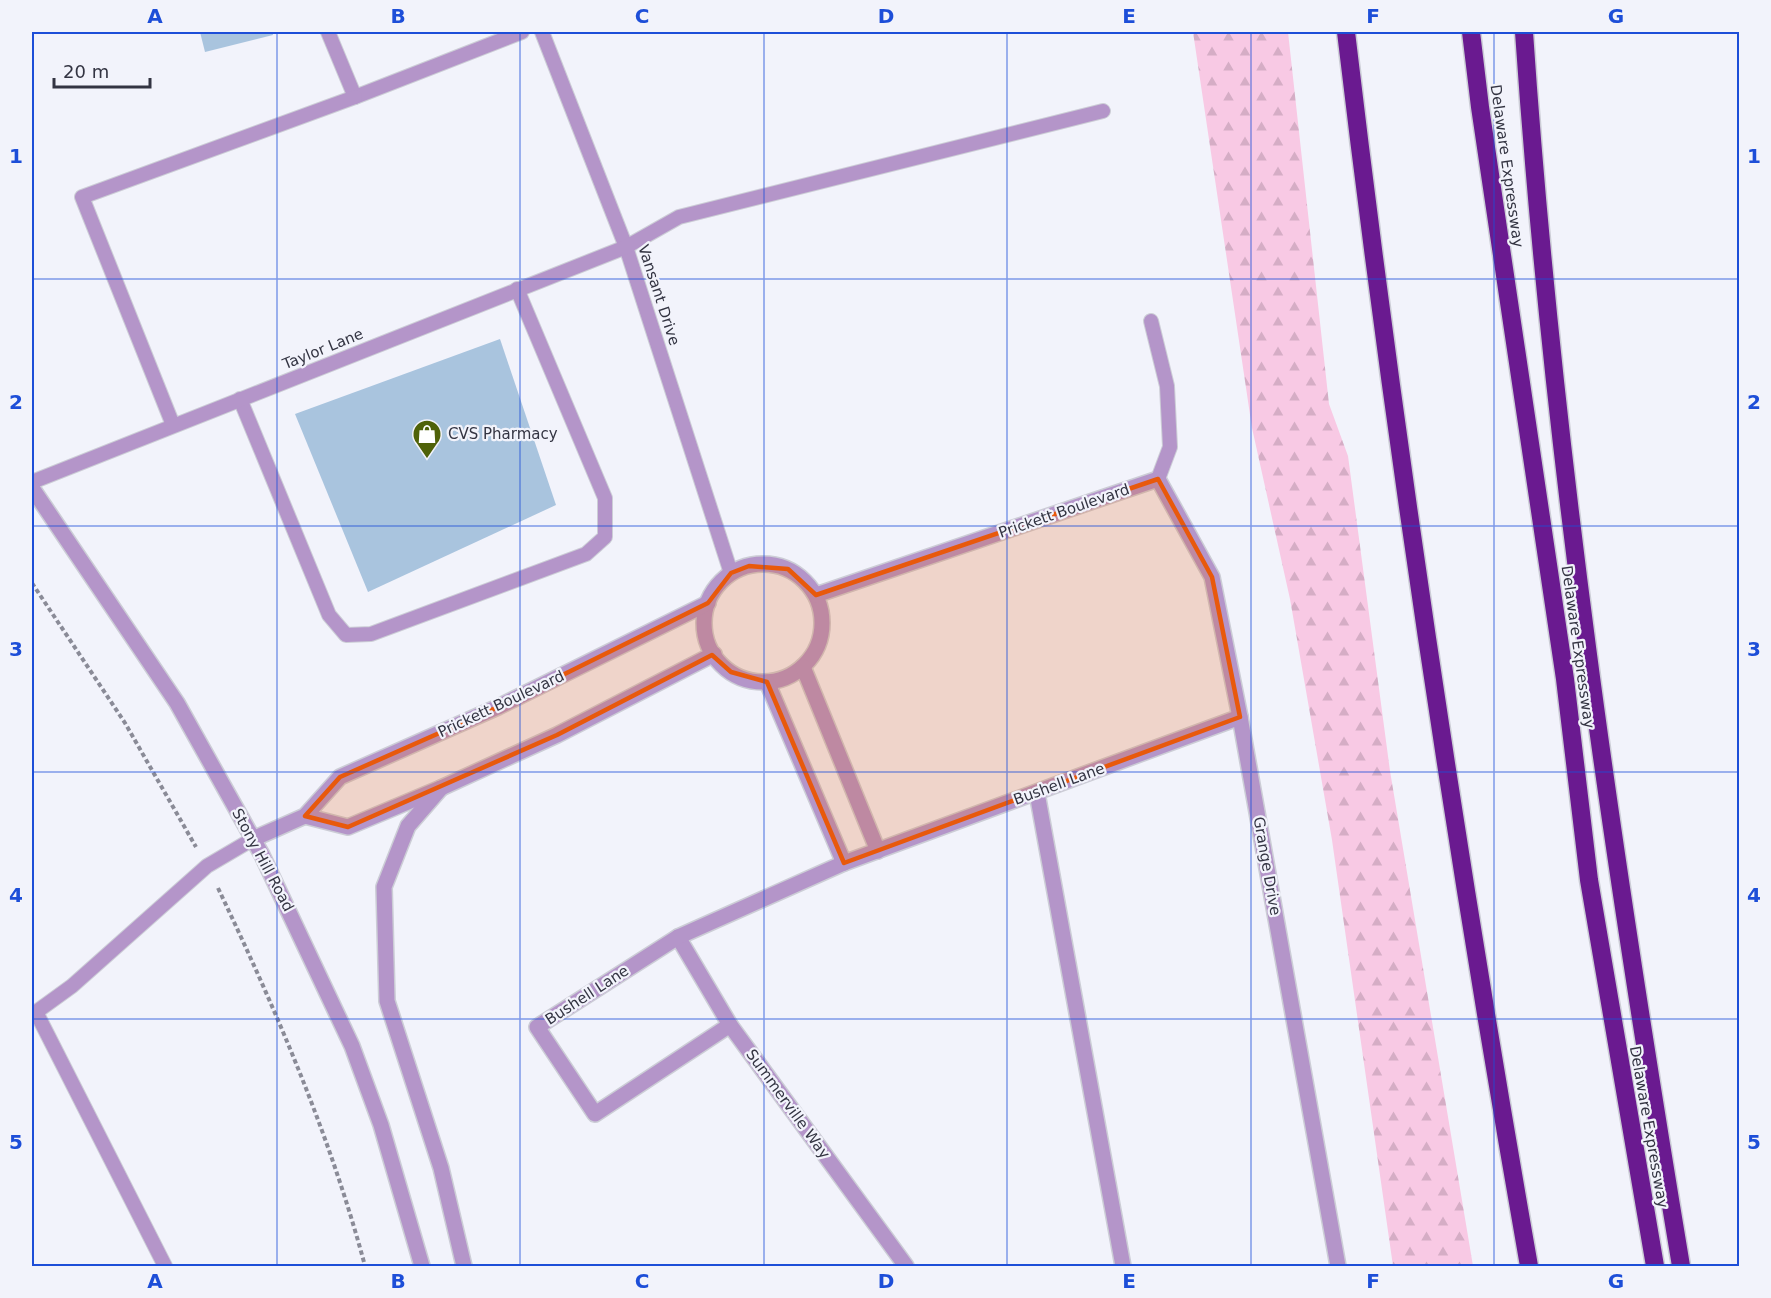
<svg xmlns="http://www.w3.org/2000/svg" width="1771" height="1298" font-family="'DejaVu Sans',sans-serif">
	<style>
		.forest { fill: url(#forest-firs) }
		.building { fill: #a9c4de }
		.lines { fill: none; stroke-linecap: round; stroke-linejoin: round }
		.service-casing { stroke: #cccdd6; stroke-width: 16 }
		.minor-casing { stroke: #cccdd6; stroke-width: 18 }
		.tertiary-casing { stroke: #cccdd6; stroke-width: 18 }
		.motorway-casing { stroke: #cccdd6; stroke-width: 21 }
		.path { stroke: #8a8b97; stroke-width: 4; stroke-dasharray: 4.5 3; stroke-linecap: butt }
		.service { stroke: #b495c9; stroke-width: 14 }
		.minor { stroke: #b495c9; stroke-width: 15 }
		.tertiary { stroke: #b495c9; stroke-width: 15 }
		.motorway { stroke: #6a1a90; stroke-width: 18 }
		.marked { fill: #e8590c; fill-opacity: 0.2; stroke: #e8590c; stroke-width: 4.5; stroke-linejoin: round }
		.grid { fill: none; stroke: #1d4ed8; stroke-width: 1.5; stroke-opacity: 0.55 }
		.labels { text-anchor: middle; stroke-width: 4.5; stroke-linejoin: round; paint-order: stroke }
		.street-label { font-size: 15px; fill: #333442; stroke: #f2f3fb }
		.poi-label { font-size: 15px; fill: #333442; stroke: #f2f3fb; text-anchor: start }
		.neatline { fill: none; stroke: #1d4ed8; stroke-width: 2 }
		.grid-label { font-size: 20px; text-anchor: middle; font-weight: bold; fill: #1d4ed8 }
	</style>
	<defs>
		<pattern id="forest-firs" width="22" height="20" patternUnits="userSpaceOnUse" patternTransform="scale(1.5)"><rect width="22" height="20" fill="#f8c9e4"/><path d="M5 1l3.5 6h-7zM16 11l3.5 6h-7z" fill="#d5adc5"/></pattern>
	</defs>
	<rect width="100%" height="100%" fill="#f2f3fb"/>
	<path class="forest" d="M1193,32H1288L1329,404L1348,456L1390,771L1473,1266H1393L1332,840L1290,599L1252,428Z"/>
	<g class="building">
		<path d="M200,32H272L273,35L205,52Z"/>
		<path d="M500,339L556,505L368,592L295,414Z"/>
	</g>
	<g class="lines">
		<g class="service-casing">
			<g id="service">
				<path d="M328,32L355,97L522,32"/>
				<path d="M542,32L626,247L731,573"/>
				<path d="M1151,321L1167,386L1170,447L1158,479"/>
				<path d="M240,399L329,615L346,635L371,634L586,554L605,537V498L517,289"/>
				<path d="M173,425L82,197L355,97"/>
				<path d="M32,482L626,247L679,217L1103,111"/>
				<path d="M36,1012L165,1266"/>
				<path d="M32,1015L72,986L207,866L253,839"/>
			</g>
		</g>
		<g class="minor-casing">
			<g id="minor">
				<circle cx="763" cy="623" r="59"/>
				<path d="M816,595L1158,479L1212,577L1240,717L1338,1266"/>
				<path d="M803,667L878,851"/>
				<path d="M767,682L844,863"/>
				<path d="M1037,793L1123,1266"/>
				<path d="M305,816L348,827L441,788L557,735L714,654"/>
				<path d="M253,839L305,816L340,777L498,707L708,603"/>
				<path d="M678,937L730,1025L906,1266"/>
				<path d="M730,1025L595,1114L537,1027L678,937L844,863L1240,717"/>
			</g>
		</g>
		<g class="tertiary-casing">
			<g id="tertiary">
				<path d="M32,488L177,703L262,855L352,1046L381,1125L422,1266"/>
				<path d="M441,788L408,826L384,887L387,1001L441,1168L464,1266"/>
			</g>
		</g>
		<g class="motorway-casing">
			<g id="motorway">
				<path d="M1346,32C1395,445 1457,857 1529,1266"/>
				<path d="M1471,32L1480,107L1565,679L1589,880L1655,1266"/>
				<path d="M1524,32C1552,445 1613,858 1681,1266"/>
			</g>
		</g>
		<g class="path">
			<path d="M32,583L125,723L196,847"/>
			<path d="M218,888C276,1010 330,1135 365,1266"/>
		</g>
		<use href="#service" class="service"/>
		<use href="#minor" class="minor"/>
		<use href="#tertiary" class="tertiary"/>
		<use href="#motorway" class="motorway"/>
	</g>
	<path class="marked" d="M1158,479L1212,577L1240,717L844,863L767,682L731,672L712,655L557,735L348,827L305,816L340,777L498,707L708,603L731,573L749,566L788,569L816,595Z"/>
	<path class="grid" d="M277,32V1266M520,32V1266M764,32V1266M1007,32V1266M1251,32V1266M1494,32V1266M32,279H1740M32,526H1740M32,772H1740M32,1019H1740"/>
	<defs>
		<g id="shop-pin" transform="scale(1.5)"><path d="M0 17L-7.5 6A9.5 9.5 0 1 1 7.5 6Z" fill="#4f6209" stroke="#f2f3fb"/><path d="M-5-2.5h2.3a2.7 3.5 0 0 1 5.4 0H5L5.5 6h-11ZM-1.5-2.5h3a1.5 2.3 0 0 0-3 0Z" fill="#fff"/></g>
	</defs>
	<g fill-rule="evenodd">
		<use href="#shop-pin" x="427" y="434"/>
	</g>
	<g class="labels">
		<g class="street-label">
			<text transform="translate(1507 166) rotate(82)" y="5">Delaware Expressway</text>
			<text transform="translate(659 295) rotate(72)" y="5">Vansant Drive</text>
			<text transform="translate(323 349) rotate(-22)" y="5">Taylor Lane</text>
			<text transform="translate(1064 511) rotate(-19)" y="5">Prickett Boulevard</text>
			<text transform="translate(1578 647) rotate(82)" y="5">Delaware Expressway</text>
			<text transform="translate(501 704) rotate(-25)" y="5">Prickett Boulevard</text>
			<text transform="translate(1059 784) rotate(-20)" y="5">Bushell Lane</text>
			<text transform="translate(263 860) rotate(62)" y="5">Stony Hill Road</text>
			<text transform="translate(1267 866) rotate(80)" y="5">Grange Drive</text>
			<text transform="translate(587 995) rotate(-33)" y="5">Bushell Lane</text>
			<text transform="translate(788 1104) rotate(54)" y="5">Summerville Way</text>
			<text transform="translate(1649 1127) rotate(80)" y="5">Delaware Expressway</text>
		</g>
		<g class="poi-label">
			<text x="448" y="439">CVS Pharmacy</text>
		</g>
	</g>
	<rect width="1771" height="1298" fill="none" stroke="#f2f3fb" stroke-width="66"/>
	<path d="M54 78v9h96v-9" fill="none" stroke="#333442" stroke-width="3"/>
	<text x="63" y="78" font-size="18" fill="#333442" stroke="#f2f3fb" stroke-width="4.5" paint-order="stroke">20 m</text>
	<rect x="33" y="33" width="1705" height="1232" class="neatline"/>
	<g class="grid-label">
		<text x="155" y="23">A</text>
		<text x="398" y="23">B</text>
		<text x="642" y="23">C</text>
		<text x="886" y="23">D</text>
		<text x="1129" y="23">E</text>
		<text x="1373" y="23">F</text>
		<text x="1616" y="23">G</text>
		<text x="16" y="163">1</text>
		<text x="1754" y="163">1</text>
		<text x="16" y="409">2</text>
		<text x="1754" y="409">2</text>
		<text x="16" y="656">3</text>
		<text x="1754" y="656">3</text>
		<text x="16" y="902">4</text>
		<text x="1754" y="902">4</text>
		<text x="16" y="1149">5</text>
		<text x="1754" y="1149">5</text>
		<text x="155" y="1288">A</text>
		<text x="398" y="1288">B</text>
		<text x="642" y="1288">C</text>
		<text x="886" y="1288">D</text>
		<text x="1129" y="1288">E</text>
		<text x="1373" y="1288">F</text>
		<text x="1616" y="1288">G</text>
	</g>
</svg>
